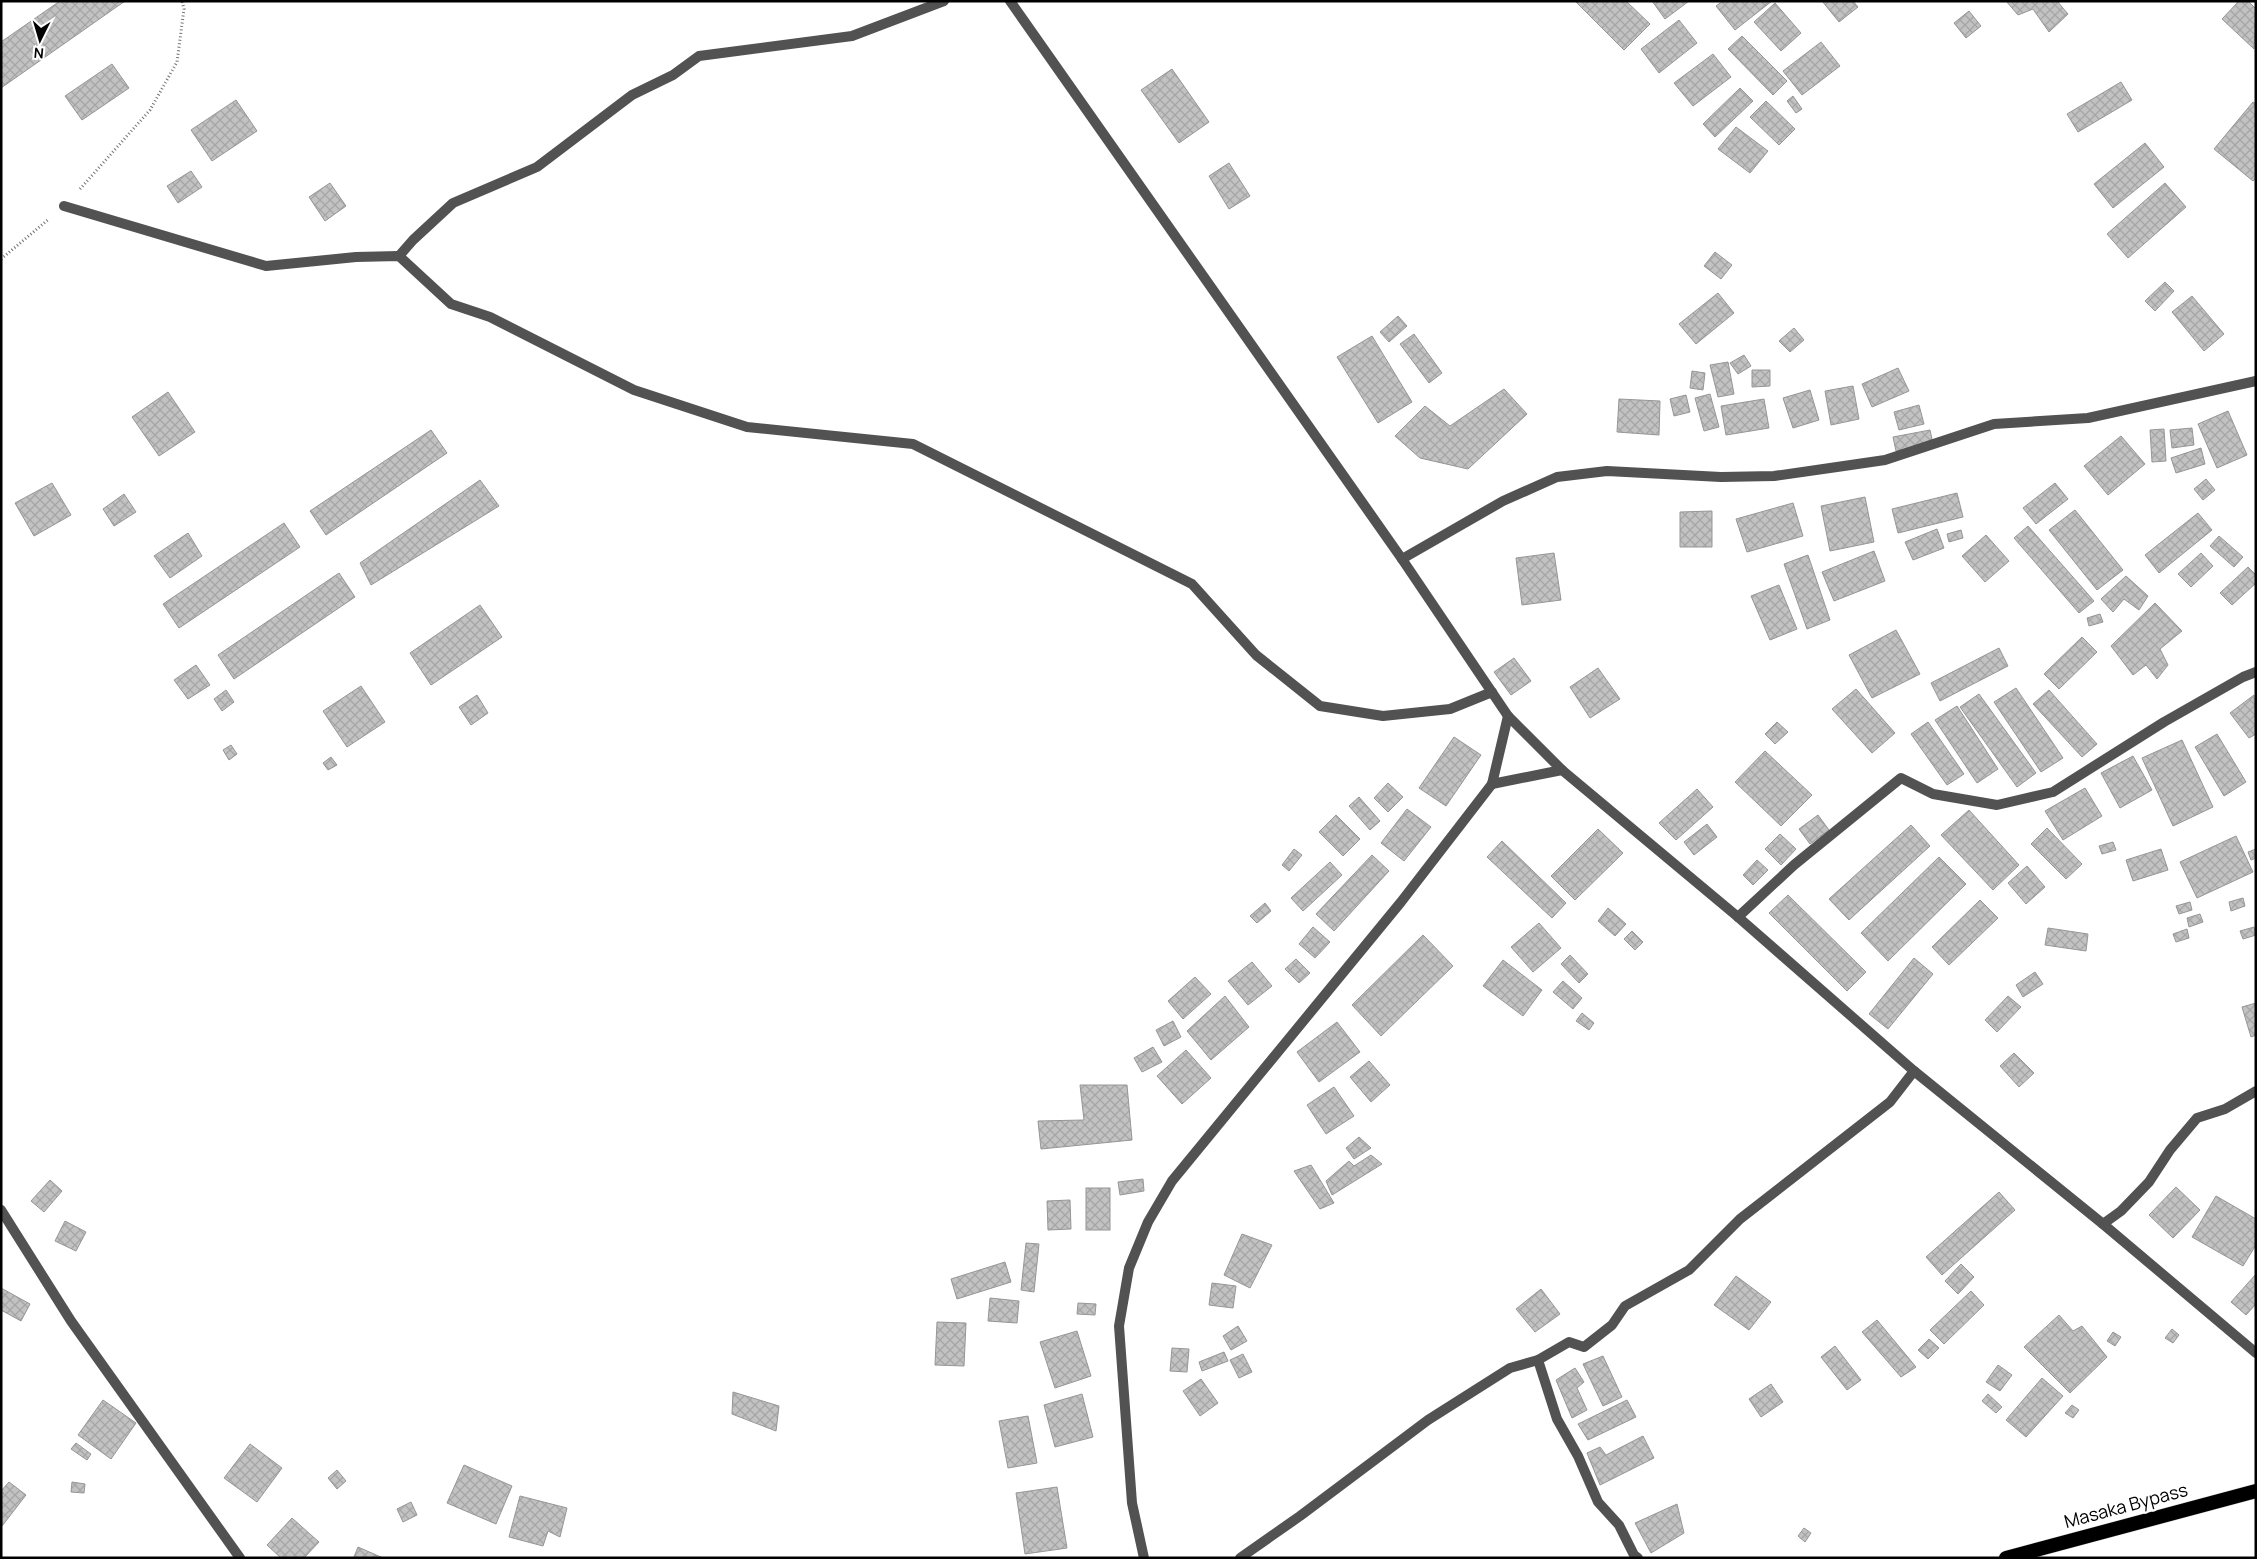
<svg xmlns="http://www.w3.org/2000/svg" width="2257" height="1559" font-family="Manrope,sans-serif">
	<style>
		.building { fill: url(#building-cross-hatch); stroke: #969696 }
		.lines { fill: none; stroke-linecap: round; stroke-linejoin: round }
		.trunk-casing { stroke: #dbdbdb; stroke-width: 15 }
		.path { stroke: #747474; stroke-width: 3; stroke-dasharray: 1 2.5; stroke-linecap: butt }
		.service { stroke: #525252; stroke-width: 10 }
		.minor { stroke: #525252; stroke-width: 10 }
		.trunk { stroke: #000; stroke-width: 14 }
		.labels { text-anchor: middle; stroke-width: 4.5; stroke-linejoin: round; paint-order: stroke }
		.street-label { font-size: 18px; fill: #000; stroke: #fff }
	</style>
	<defs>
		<pattern id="building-cross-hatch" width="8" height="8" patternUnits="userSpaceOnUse" patternTransform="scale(1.25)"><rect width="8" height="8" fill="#c2c2c2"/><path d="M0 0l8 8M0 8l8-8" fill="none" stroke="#a5a5a5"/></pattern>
	</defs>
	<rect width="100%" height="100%" fill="#fff"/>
	<g class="building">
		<path d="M60,1H125L1,88V42Z"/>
		<path d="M1575,1H1626L1650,24L1624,50Z"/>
		<path d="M1652,1H1689L1665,19Z"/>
		<path d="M1723,1H1772L1735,30L1716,6Z"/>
		<path d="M1822,1H1853L1858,7L1839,22Z"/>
		<path d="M2006,1H2057L2068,14L2049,32L2033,9L2018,15Z"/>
		<path d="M2239,1H2248L2256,9L2254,49L2222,19Z"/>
		<path d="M1775,3L1801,33L1781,51L1754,22Z"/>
		<path d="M1969,11L1981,26L1966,38L1954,23Z"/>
		<path d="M1679,20L1697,43L1659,73L1641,49Z"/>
		<path d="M1742,36L1787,81L1773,95L1728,49Z"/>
		<path d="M1821,42L1840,66L1802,95L1783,71Z"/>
		<path d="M1713,54L1731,77L1693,106L1674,83Z"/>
		<path d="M112,64L129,88L82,120L65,96Z"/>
		<path d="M1172,69L1209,122L1179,143L1141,90Z"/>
		<path d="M2121,82L2132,100L2078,132L2067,114Z"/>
		<path d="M1740,88L1753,101L1715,137L1703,124Z"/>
		<path d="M1793,96L1802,109L1796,113L1787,101Z"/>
		<path d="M236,100L257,131L212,161L191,130Z"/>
		<path d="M1766,101L1795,129L1779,145L1750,117Z"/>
		<path d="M2253,102L2256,104V178L2253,181L2214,149Z"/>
		<path d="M1736,127L1768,151L1750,173L1718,149Z"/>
		<path d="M2145,143L2164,167L2113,208L2094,184Z"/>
		<path d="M1229,163L1250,196L1229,209L1209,176Z"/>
		<path d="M191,171L202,187L178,203L167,186Z"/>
		<path d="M330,183L346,206L325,221L309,197Z"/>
		<path d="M2165,183L2186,207L2128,258L2107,234Z"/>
		<path d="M1715,252L1732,265L1721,279L1704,266Z"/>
		<path d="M2165,282L2174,291L2155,311L2145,301Z"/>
		<path d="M1718,293L1734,313L1696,344L1679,324Z"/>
		<path d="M2192,296L2224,334L2204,351L2172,312Z"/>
		<path d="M1398,316L1407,326L1389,342L1380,332Z"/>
		<path d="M1794,328L1804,340L1790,352L1779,341Z"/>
		<path d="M1414,334L1442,373L1429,383L1400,344Z"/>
		<path d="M1372,336L1412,402L1378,423L1337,357Z"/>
		<path d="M1744,355L1751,366L1738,374L1730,363Z"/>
		<path d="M1728,362L1734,394L1718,397L1710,365Z"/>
		<path d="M1898,368L1909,391L1872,407L1862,384Z"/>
		<path d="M1752,370H1770V386L1752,387Z"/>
		<path d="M1692,371L1705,373L1703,390L1690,388Z"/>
		<path d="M1853,386L1859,419L1831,425L1825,391Z"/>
		<path d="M1504,389L1527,414L1468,469L1420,458L1395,436L1425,406L1450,426Z"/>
		<path d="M1810,390L1819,420L1793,428L1783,398Z"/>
		<path d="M168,392L195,432L159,456L132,417Z"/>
		<path d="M1710,394L1719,427L1704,431L1695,398Z"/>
		<path d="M1686,395L1690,412L1674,416L1670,399Z"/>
		<path d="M1619,399L1660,401L1659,435L1617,432Z"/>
		<path d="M1764,399L1769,428L1726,435L1721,406Z"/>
		<path d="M1919,405L1924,424L1899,430L1894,412Z"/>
		<path d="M2228,411L2247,455L2217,468L2198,424Z"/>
		<path d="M2192,428L2194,445L2172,448L2170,430Z"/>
		<path d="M2164,429L2166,461L2152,462L2150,430Z"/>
		<path d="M431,430L447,453L326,535L310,511Z"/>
		<path d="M1930,430L1933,444L1896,451L1893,437Z"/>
		<path d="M2121,436L2145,464L2108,495L2084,466Z"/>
		<path d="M2201,448L2205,464L2176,473L2171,458Z"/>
		<path d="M2206,479L2215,490L2203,500L2194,489Z"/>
		<path d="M480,480L499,506L371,585L360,563Z"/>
		<path d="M52,483L71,515L34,536L15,503Z"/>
		<path d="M2055,483L2068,499L2036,524L2023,508Z"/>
		<path d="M1957,493L1963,517L1898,533L1892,509Z"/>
		<path d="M124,494L136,512L114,526L103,509Z"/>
		<path d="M1865,497L1874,542L1830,551L1821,506Z"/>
		<path d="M1793,503L1803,536L1747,552L1736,519Z"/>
		<path d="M2075,510L2123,570L2097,590L2049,530Z"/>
		<path d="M1712,511V547H1680V512Z"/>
		<path d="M2198,513L2212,530L2159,573L2145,555Z"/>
		<path d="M284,523L300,547L179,628L163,604Z"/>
		<path d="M2028,526L2094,601L2079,613L2014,538Z"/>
		<path d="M1937,529L1944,548L1913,560L1905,542Z"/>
		<path d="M1961,530L1963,538L1949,542L1947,534Z"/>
		<path d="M188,533L202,556L170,578L154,556Z"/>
		<path d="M1986,535L2009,561L1985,582L1962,556Z"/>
		<path d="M2219,536L2243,557L2234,567L2210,546Z"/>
		<path d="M1874,551L1885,581L1834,601L1822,572Z"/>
		<path d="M1554,553L1561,600L1522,605L1516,558Z"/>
		<path d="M2201,553L2213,566L2191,587L2178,574Z"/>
		<path d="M1808,555L1830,620L1807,629L1784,564Z"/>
		<path d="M2248,567L2256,575V583L2232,605L2220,593Z"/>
		<path d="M339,573L355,597L234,679L218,655Z"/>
		<path d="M2126,576L2148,596L2139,610L2124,599L2113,612L2101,599Z"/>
		<path d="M1779,585L1797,629L1770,640L1751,596Z"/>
		<path d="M2155,603L2182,631L2160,649L2168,665L2157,679L2146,665L2133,675L2111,646Z"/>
		<path d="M480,605L502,637L431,685L410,653Z"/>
		<path d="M2100,614L2103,622L2089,626L2087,618Z"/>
		<path d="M1896,630L1920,674L1872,698L1849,655Z"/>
		<path d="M2082,637L2097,652L2059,689L2044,674Z"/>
		<path d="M1999,648L2008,666L1940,701L1931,683Z"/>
		<path d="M1514,658L1531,681L1511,695L1494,672Z"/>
		<path d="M196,665L210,685L188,699L174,680Z"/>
		<path d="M1598,668L1620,699L1590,718L1570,687Z"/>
		<path d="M361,686L385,722L347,747L323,711Z"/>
		<path d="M2016,688L2063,758L2041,772L1994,702Z"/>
		<path d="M1856,689L1895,733L1872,753L1832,709Z"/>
		<path d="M226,690L234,702L222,711L214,699Z"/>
		<path d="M2049,690L2097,744L2082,757L2033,704Z"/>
		<path d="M1979,694L2036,773L2017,787L1960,707Z"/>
		<path d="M477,695L488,713L471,725L459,707Z"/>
		<path d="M2254,695L2256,734L2249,738L2230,713Z"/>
		<path d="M1957,706L1998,769L1977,783L1935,720Z"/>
		<path d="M1777,722L1788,732L1775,744L1765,734Z"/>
		<path d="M1928,722L1964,774L1947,785L1911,734Z"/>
		<path d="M2217,734L2246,782L2224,796L2195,747Z"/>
		<path d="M1454,737L1481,755L1446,806L1419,788Z"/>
		<path d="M2182,740L2213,807L2173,826L2142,758Z"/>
		<path d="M231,745L237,754L229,760L223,750Z"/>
		<path d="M1765,751L1812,795L1781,826L1735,782Z"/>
		<path d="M2133,756L2152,790L2120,808L2101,773Z"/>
		<path d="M331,757L337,765L328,770L323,763Z"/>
		<path d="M1388,783L1403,797L1388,812L1374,798Z"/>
		<path d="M2085,788L2102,816L2063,840L2045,811Z"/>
		<path d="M1697,789L1713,807L1676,840L1659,823Z"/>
		<path d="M1359,797L1380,821L1370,830L1349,806Z"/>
		<path d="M1407,809L1431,827L1404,861L1381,843Z"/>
		<path d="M1969,810L2019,865L1993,890L1941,835Z"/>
		<path d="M1336,815L1360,839L1343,856L1319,832Z"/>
		<path d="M1818,815L1829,830L1810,844L1799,829Z"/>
		<path d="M1707,824L1717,837L1694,855L1684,842Z"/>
		<path d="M1911,825L1930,846L1849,920L1829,899Z"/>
		<path d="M2047,828L2082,864L2066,879L2031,844Z"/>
		<path d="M1598,829L1623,853L1575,900L1551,876Z"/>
		<path d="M1780,834L1796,849L1781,865L1765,849Z"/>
		<path d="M2236,836L2253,872L2197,898L2180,862Z"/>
		<path d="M1502,841L1566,903L1552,918L1487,857Z"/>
		<path d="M2113,842L2116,850L2102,854L2099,846Z"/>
		<path d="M1294,849L1302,855L1289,871L1282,865Z"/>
		<path d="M2161,849L2168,870L2133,881L2126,860Z"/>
		<path d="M2256,849V858L2251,860L2248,852Z"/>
		<path d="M1372,855L1389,871L1334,931L1316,914Z"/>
		<path d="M1939,857L1966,884L1888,961L1861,933Z"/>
		<path d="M1757,860L1768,870L1753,885L1743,875Z"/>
		<path d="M1330,862L1342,875L1303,911L1291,898Z"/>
		<path d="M2027,866L2045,887L2026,904L2008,883Z"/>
		<path d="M1788,895L1866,972L1847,991L1769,913Z"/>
		<path d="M2243,898L2245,906L2231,911L2229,902Z"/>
		<path d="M1980,900L1998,918L1949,965L1932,947Z"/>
		<path d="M2190,902L2192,910L2179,914L2176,906Z"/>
		<path d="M1265,903L1271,911L1257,923L1250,916Z"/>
		<path d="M1608,908L1626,924L1615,936L1598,921Z"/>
		<path d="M2200,914L2203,922L2189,927L2187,918Z"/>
		<path d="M1539,923L1561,948L1533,972L1511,947Z"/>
		<path d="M1313,927L1330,942L1315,958L1299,944Z"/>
		<path d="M2254,927L2256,935L2243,939L2240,931Z"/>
		<path d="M2048,928L2088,934L2086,951L2045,945Z"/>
		<path d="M2187,929L2189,938L2176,942L2173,934Z"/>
		<path d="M1632,931L1643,942L1635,950L1624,939Z"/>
		<path d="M1423,935L1453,966L1381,1036L1352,1005Z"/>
		<path d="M1570,955L1588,974L1579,983L1561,964Z"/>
		<path d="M1914,958L1933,974L1888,1029L1869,1014Z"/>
		<path d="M1296,959L1310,973L1299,983L1285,969Z"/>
		<path d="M1503,960L1542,990L1523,1016L1483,986Z"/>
		<path d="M1252,962L1272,986L1248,1005L1228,981Z"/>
		<path d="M2035,972L2043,984L2023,997L2016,985Z"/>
		<path d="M1195,977L1211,994L1183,1019L1168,1001Z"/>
		<path d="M1563,981L1582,998L1573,1009L1553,992Z"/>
		<path d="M1225,996L1249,1027L1211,1060L1187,1031Z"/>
		<path d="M2008,996L2021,1007L1997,1032L1985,1020Z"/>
		<path d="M2256,1003V1035L2251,1037L2242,1007Z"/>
		<path d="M1582,1013L1594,1023L1589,1030L1576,1021Z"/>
		<path d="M1173,1021L1181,1037L1164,1046L1156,1030Z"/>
		<path d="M1337,1022L1360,1052L1319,1082L1297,1052Z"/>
		<path d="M1153,1047L1162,1062L1142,1072L1134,1058Z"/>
		<path d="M1186,1050L1211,1078L1182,1104L1157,1076Z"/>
		<path d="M2014,1053L2034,1073L2019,1087L2000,1066Z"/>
		<path d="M1369,1061L1390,1085L1371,1102L1350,1077Z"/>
		<path d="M1080,1085H1127L1132,1140L1041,1149L1038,1121L1084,1120Z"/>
		<path d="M1334,1087L1354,1116L1326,1134L1307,1105Z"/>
		<path d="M1359,1137L1371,1148L1354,1159L1346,1148Z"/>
		<path d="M1371,1155L1382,1164L1332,1195L1326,1181L1349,1161L1354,1166Z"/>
		<path d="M1311,1165L1334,1203L1320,1209L1294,1171Z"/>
		<path d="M1143,1179L1144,1191L1120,1195L1118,1182Z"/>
		<path d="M50,1180L62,1191L44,1212L31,1201Z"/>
		<path d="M2176,1187L2200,1210L2173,1238L2149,1215Z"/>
		<rect x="1086" y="1188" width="24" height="42"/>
		<path d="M1999,1192L2015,1210L1942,1275L1926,1257Z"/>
		<path d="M2216,1196L2256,1219V1245L2243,1266L2192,1237Z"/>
		<path d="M1070,1200L1071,1229L1048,1230L1047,1201Z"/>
		<path d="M65,1221L86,1232L76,1251L55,1241Z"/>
		<path d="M1242,1234L1272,1245L1250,1288L1224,1275Z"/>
		<path d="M1026,1243L1039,1244L1034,1292L1021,1290Z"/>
		<path d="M1005,1262L1011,1282L957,1299L951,1279Z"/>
		<path d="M1961,1264L1974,1277L1958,1294L1945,1281Z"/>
		<path d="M2256,1274V1304L2246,1315L2231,1302Z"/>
		<path d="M1736,1276L1771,1302L1749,1330L1714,1305Z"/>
		<path d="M1212,1283L1236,1286L1233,1308L1209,1305Z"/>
		<path d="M1,1288L30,1304L21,1321L1,1310Z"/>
		<path d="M1541,1289L1560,1314L1535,1332L1516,1309Z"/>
		<path d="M1971,1291L1984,1305L1944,1344L1930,1330Z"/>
		<path d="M990,1298L1019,1301L1017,1323L988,1321Z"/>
		<path d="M1078,1303L1096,1304L1095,1315L1077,1314Z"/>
		<path d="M2059,1315L2073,1331L2082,1326L2107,1357L2070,1393L2024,1347Z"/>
		<path d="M1877,1320L1916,1367L1901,1377L1862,1332Z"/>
		<path d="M937,1322L966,1323L964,1366L935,1365Z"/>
		<path d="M1238,1326L1247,1341L1231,1350L1223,1336Z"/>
		<path d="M2172,1329L2179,1335L2173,1343L2165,1338Z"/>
		<path d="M1077,1331L1091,1376L1055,1388L1040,1342Z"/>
		<path d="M2113,1332L2121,1337L2115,1346L2107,1341Z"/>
		<path d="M1929,1339L1939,1348L1928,1359L1918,1350Z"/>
		<path d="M1835,1346L1861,1380L1847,1390L1821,1357Z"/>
		<path d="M1172,1348L1189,1349L1187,1372L1170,1371Z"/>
		<path d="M1224,1352L1228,1361L1202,1371L1199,1362Z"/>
		<path d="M1243,1354L1252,1372L1239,1378L1230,1360Z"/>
		<path d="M1603,1356L1622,1397L1603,1406L1583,1364Z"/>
		<path d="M1998,1365L2012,1375L2000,1391L1986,1382Z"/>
		<path d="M1575,1368L1584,1382L1577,1388L1587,1410L1572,1418L1556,1380Z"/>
		<path d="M2042,1378L2063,1396L2026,1437L2006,1420Z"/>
		<path d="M1201,1379L1218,1403L1200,1416L1183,1391Z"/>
		<path d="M1771,1384L1783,1402L1761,1417L1749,1399Z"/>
		<path d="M733,1392L779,1406L776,1431L732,1414Z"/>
		<path d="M1082,1394L1093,1437L1055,1447L1044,1405Z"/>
		<path d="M1988,1394L2002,1407L1996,1413L1982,1401Z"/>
		<path d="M103,1400L136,1423L111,1459L78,1435Z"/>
		<path d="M1627,1400L1636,1417L1588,1440L1578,1424Z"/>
		<path d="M2072,1405L2079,1410L2073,1418L2065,1413Z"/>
		<path d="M1028,1416L1037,1463L1008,1468L999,1421Z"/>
		<path d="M1643,1436L1654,1458L1600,1485L1587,1453L1600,1447L1606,1455Z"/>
		<path d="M76,1443L91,1454L87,1460L71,1449Z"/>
		<path d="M250,1444L282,1468L257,1502L224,1478Z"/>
		<path d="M464,1465L512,1486L496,1524L447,1503Z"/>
		<path d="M337,1470L346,1481L337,1489L328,1478Z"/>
		<path d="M9,1482L26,1495L2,1526L1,1491Z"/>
		<path d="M72,1482L85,1484L84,1493L71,1492Z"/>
		<path d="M1057,1487L1067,1548L1025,1554L1016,1493Z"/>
		<path d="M520,1496L567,1508L560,1537L548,1531L543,1546L509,1537Z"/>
		<path d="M411,1502L417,1515L403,1522L397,1509Z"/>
		<path d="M1677,1504L1684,1533L1651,1553L1635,1523Z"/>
		<path d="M292,1518L319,1542L304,1558H281L267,1545Z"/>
		<path d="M1804,1528L1811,1533L1805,1542L1798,1536Z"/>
		<path d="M358,1547L383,1558H356L354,1557Z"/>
	</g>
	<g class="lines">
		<g class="trunk-casing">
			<path id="trunk" d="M2006,1558L2256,1491"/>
		</g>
		<g class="path">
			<path d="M80,189L150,110L177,62L184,9L182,1"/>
			<path d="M1,259L49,219"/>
		</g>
		<path class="service" d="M1,1210L71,1321L240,1558"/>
		<g class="minor">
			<path d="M1010,1L1402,559L1508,716L1562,770L1738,917L1914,1071L2103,1224L2256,1353"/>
			<path d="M64,206L266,266L356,257L399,256L451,304L490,317L634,390L747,427L913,444L1192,584L1256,655L1320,706L1383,716L1450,709L1492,692"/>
			<path d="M399,256L413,240L453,203L537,167L632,95L673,75L699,56L852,36L944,1"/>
			<path d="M1402,559L1503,501L1557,477L1607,471L1721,477L1774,476L1837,467L1885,460L1994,424L2088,418L2256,381"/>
			<path d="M1492,784L1562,770"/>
			<path d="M1738,917L1794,865L1901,778L1933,794L1997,805L2053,792L2164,722L2243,677L2256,672"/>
			<path d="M2103,1224L2121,1211L2149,1182L2170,1150L2197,1118L2225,1109L2256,1091"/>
			<path d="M1538,1360L1557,1419L1578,1456L1598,1502L1619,1525L1634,1555L1638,1558"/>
			<path d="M1144,1558L1132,1503L1119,1326L1129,1268L1148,1222L1172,1181L1401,902L1492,784L1508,716"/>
			<path d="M1240,1558L1300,1516L1428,1420L1510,1368L1538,1360L1569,1342L1584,1347L1612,1325L1625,1306L1689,1270L1740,1219L1890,1102L1914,1071"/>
		</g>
		<use href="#trunk" class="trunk"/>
	</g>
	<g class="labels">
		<g class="street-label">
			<text transform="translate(2126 1506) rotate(-15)" y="6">Masaka Bypass</text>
		</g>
	</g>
	<rect width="2257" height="1559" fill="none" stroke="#000000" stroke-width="5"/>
	<g transform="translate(40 40) rotate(185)" stroke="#ffffff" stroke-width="4" paint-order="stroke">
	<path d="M0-4L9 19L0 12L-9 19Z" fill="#000000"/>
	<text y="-8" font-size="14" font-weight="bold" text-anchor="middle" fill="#000000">N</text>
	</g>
</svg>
